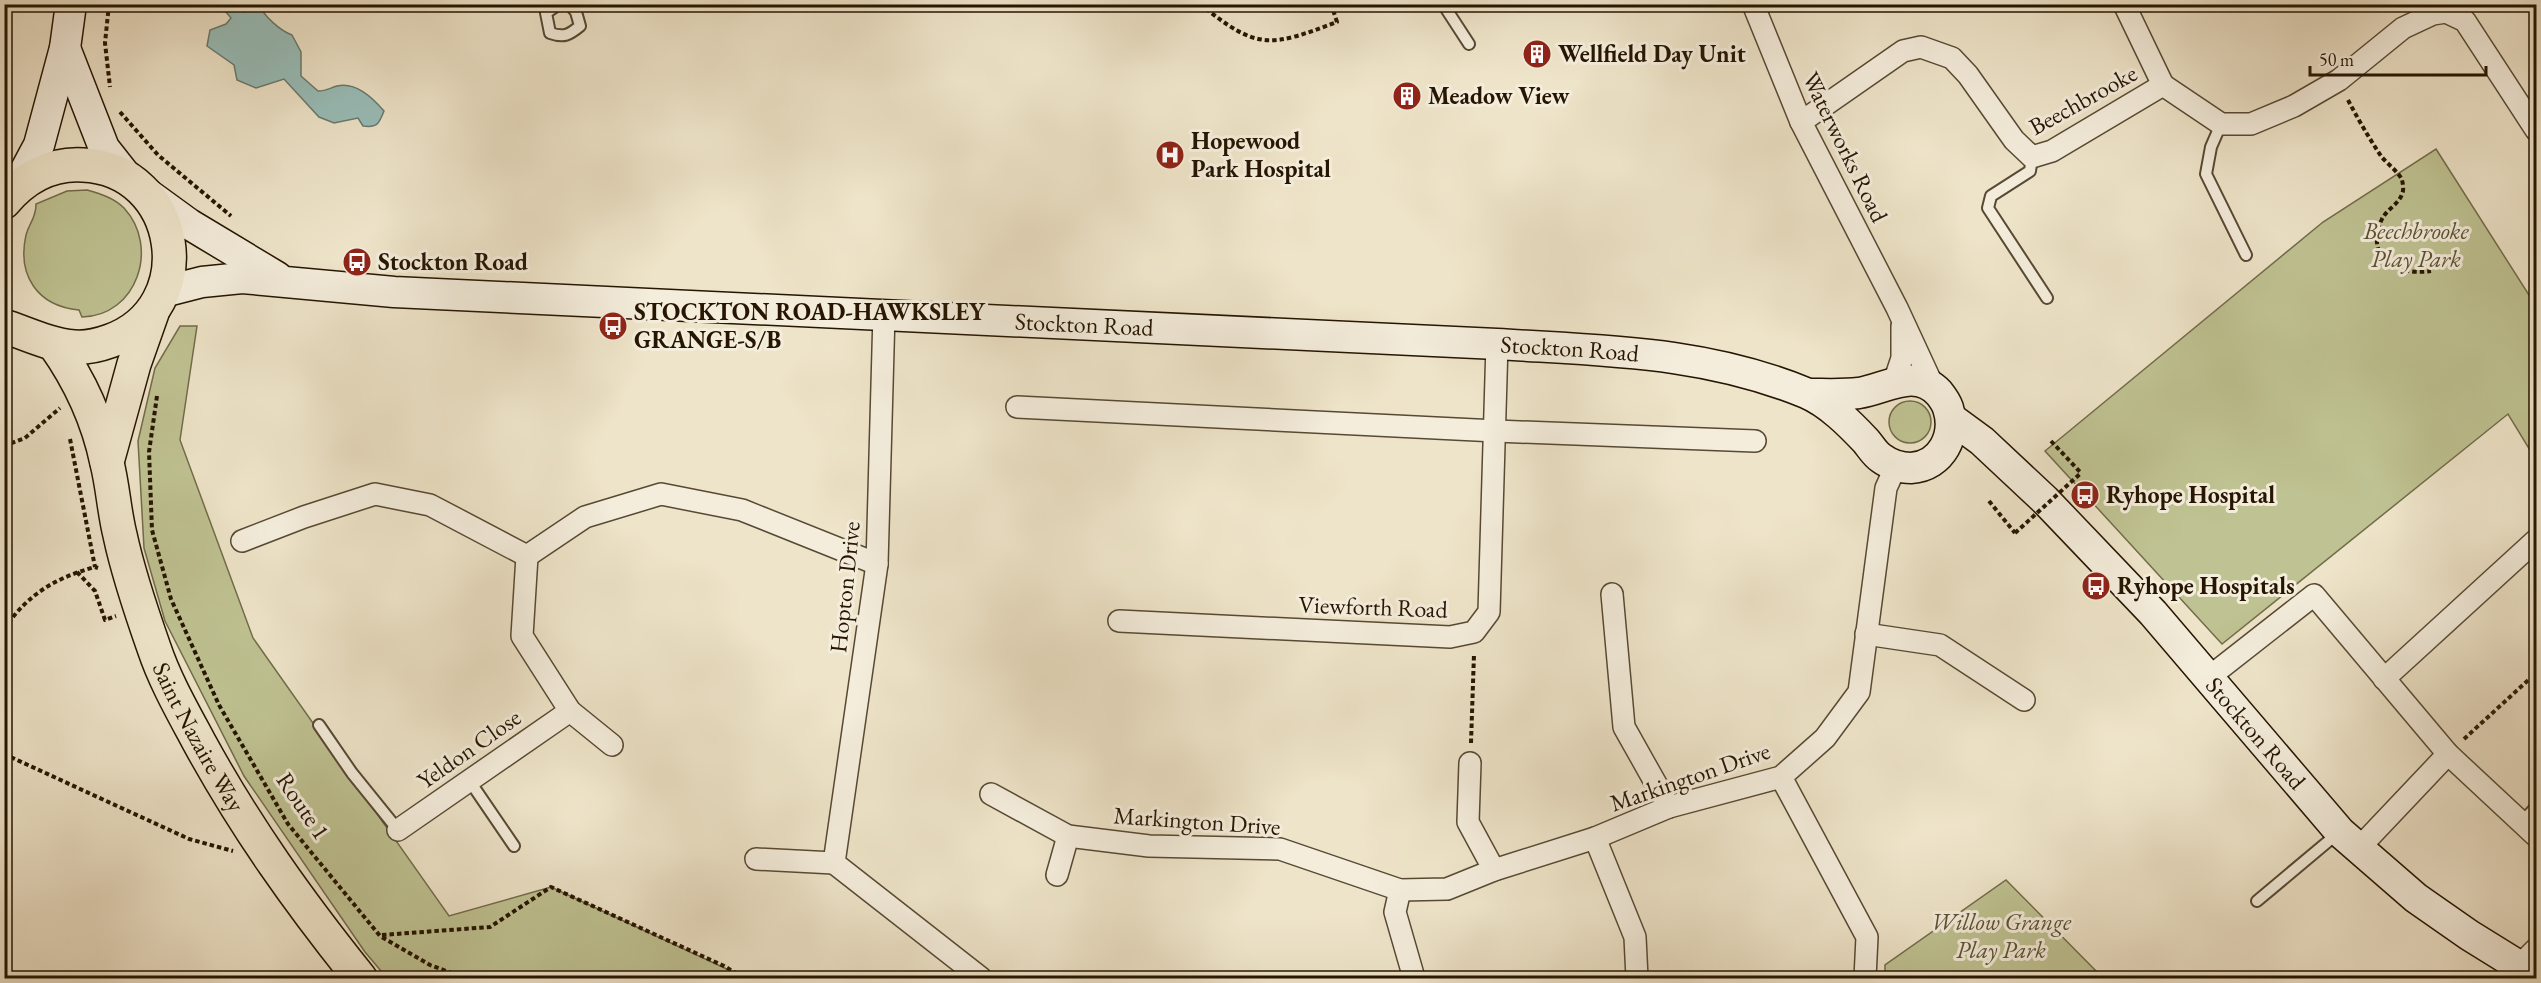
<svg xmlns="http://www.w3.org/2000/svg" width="2541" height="983" font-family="'EB Garamond',serif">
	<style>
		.green { fill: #bfc292; stroke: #726c4a; stroke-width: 1.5 }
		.water { fill: #99beb9; stroke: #6b7a6f; stroke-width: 1.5 }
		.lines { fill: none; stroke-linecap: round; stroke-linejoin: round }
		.service-casing { stroke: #574933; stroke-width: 14 }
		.minor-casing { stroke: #574933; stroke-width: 24 }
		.secondary-casing { stroke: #251501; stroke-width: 33 }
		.trunk-casing { stroke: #251501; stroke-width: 36 }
		.path { stroke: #251501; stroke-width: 4; stroke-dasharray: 4.5 3; stroke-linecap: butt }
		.service { stroke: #f4eddc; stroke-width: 10 }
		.minor { stroke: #f4eddc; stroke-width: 21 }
		.secondary { stroke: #f4eddc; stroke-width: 30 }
		.trunk { stroke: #eee4c9; stroke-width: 33 }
		.path-bridge { stroke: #251501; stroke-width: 4; stroke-dasharray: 4.5 3; stroke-linecap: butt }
		.labels { text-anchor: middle; stroke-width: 6; stroke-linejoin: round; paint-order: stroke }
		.poi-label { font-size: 24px; font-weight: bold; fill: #251501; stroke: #f4eddc; text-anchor: start }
		.street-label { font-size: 24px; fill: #251501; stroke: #f4eddc }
		.park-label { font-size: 24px; font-style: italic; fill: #5b5234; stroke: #f4eddc }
	</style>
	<rect width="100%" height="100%" fill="#eee4c9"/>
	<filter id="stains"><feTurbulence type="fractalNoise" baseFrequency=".00333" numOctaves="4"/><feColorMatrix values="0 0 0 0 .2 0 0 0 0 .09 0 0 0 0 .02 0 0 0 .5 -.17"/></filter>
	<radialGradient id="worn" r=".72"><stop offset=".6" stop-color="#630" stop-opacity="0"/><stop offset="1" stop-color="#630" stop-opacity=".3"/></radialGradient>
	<g class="green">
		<path d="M2436,149L2536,306V460L2508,414L2222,644L2045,451L2323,222Z"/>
		<path d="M87,190C101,194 114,198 124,208C160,247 137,316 82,317L79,310C37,306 17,275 26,235C29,223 36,219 36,204L67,191Z"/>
		<path d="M180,326H197L180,440L253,638L449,916L551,887L746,978H387L365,952L244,776L165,621L144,548L138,441L155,368Z"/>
		<circle cx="1910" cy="422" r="21"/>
		<path d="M2006,880L2103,978H1885V965Z"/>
	</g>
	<path class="water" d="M242,5H260C263,16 281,31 292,35L301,52V76L318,91C326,91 330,88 337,86C356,81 373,98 384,111C379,124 377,128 363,126L358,118L334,123L319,117L284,79L256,88L237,80L234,65L207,46L210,30L226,24L231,18L226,12L231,7L244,12Z"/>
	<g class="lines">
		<g class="service-casing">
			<g id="service">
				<path d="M559,4L546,13L550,33C564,38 569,35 580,26L576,12L569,4"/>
				<path d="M1443,4L1469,44"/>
				<path d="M2221,124L2211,147L2206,174L2246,255"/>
				<path d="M2032,157L2030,171L1991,196L1988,208L2047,298"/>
				<path d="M319,725L352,773L398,830"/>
				<path d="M469,780L514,846"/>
				<path d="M2521,823L2536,807"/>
				<path d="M2257,901L2337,834"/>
			</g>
		</g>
		<g class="minor-casing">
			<g id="minor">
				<path d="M1753,4L1801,122L1897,308L1934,388"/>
				<path d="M2124,4L2163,85"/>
				<path d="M1801,122L1903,51L1921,47L1952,58L1968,75L2014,140L2032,157L2052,151L2163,85L2221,124H2251L2294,106L2339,80L2403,28L2433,14L2446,12L2465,21L2536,130"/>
				<path d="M884,314L877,564L834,863L981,978"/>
				<path d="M1894,382L1902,358V326"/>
				<path d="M1017,407L1496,431L1755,441"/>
				<path d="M242,541L304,517L375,494L430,505L527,556"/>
				<path d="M527,556L585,517L661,494L742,510L877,564"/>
				<path d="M527,556L522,636L570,711L612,745"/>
				<path d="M1612,594L1624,727L1669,807"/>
				<path d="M1119,621L1450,637L1474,632L1489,612L1497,344"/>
				<path d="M1866,634L1940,645L2024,700"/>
				<path d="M2208,678L2314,595L2448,754L2536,836"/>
				<path d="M2384,679L2536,540"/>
				<path d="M1470,763L1468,822L1494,870"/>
				<path d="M1781,777L1867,937L1865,978"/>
				<path d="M991,794L1068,836L1149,846L1280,849L1400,890L1447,889L1494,870L1595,838L1669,807L1781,777L1825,738L1859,692L1886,488L1896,466"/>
				<path d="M398,830L570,711"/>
				<path d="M1595,838L1635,937L1637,978"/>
				<path d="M2359,848L2448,754"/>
				<path d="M756,859L834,863"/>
				<path d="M1057,875L1068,836"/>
				<path d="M1400,890L1395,912L1414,978"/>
				<path d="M2519,966L2536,949"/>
			</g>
		</g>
		<g class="secondary-casing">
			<g id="secondary">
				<path d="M65,48L104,148L126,176"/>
				<path d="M15,190L39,145L65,48L71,4"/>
				<path d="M145,192L189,224L277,277"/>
				<path id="s1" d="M163,292L202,282L242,278L394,292L1497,344C1605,351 1704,351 1806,393C1829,403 1849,423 1866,441C1871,447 1875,454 1881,458C1889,464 1901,468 1911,468C1942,466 1957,435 1948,408C1946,402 1943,398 1939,393C1915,367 1886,389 1859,393C1842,395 1825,394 1809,394"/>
				<path id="s2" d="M1952,419L1982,441L2045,500L2153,613L2340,832L2416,898L2469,935L2519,966L2536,974"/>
			</g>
		</g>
		<g class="trunk-casing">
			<g id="trunk">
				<path d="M4,202C24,178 51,163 83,165C181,169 203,308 110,341C99,345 86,348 74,347C50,345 27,334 4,326"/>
				<path id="s3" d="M54,344C79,379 98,420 107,463C113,487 114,511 120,535C128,573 141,611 154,648C165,681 183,712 199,742C246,828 299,902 360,978"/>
				<path d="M107,462L134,364L152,313"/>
			</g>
		</g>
		<g class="path">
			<path d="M109,4L105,43L110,87"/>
			<path d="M1200,4C1258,51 1270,47 1337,22L1331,4"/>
			<path d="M2348,100C2358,119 2369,138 2381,156C2387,164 2398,171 2402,180C2403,184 2404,190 2402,194C2399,204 2387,209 2382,219C2364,258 2396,276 2431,271"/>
			<path d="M120,112L158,155L231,216"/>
			<path d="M157,396L149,452L152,530L171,599L219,705L288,824L380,936L430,965L465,978"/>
			<path d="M70,439L95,567"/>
			<path d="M2051,441L2081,473"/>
			<path d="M4,446L25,438L60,408"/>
			<path d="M1989,501L2015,533"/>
			<path d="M77,572L95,591L105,620L116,616"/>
			<path d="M4,629C28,594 55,578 95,567L98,568"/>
			<path d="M2464,739L2536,673"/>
			<path d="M1471,743L1474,654"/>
			<path d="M4,754L189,839L233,851"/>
			<path d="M382,935L490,927L551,887L724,966L744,978"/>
		</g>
		<use href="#service" class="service"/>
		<use href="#minor" class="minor"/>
		<use href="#secondary" class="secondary"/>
		<use href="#trunk" class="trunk"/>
		<path class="path-bridge" d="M2015,533L2081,473"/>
	</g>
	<defs>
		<g id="building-disc" transform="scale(1.5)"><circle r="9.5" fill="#8f2418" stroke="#f4eddc"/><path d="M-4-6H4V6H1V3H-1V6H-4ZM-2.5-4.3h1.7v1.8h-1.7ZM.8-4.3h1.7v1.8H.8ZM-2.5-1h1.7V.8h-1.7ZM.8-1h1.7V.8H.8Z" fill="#fff"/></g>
		<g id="hospital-disc" transform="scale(1.5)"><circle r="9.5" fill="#8f2418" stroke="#f4eddc"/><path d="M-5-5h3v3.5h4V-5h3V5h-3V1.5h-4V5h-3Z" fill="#fff"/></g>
		<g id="bus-disc" transform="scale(1.5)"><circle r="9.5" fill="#8f2418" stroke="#f4eddc"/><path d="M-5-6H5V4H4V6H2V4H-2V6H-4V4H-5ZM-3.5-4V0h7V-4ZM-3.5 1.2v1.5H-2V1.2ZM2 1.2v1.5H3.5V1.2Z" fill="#fff"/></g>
	</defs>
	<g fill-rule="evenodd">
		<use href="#building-disc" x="1537" y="54"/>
		<use href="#building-disc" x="1407" y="96"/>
		<use href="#hospital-disc" x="1170" y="155"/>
		<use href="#bus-disc" x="357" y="262"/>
		<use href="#bus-disc" x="613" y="326"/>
		<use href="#bus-disc" x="2085" y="495"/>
		<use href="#bus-disc" x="2096" y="586"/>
	</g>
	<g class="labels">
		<g class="poi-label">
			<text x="1558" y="62">Wellfield Day Unit</text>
			<text x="1428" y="104">Meadow View</text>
			<text x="1191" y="149">Hopewood<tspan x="1191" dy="28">Park Hospital</tspan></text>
			<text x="378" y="270">Stockton Road</text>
			<text x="634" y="320">STOCKTON ROAD-HAWKSLEY<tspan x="634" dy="28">GRANGE-S/B</tspan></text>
			<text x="2106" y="503">Ryhope Hospital</text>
			<text x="2117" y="594">Ryhope Hospitals</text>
		</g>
		<g class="street-label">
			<text transform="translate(2083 100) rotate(-29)" y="8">Beechbrooke</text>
			<text transform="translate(1845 147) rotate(64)" y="8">Waterworks Road</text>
			<text dy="8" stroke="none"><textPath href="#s1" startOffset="924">Stockton Road</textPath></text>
			<text dy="8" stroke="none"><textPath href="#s1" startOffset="1410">Stockton Road</textPath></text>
			<text transform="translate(845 587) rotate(-84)" y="8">Hopton Drive</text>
			<text transform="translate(1373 607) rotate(2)" y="8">Viewforth Road</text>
			<text dy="8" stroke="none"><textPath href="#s2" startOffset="438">Stockton Road</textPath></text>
			<text dy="8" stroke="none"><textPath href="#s3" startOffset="422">Saint Nazaire Way</textPath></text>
			<text transform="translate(469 749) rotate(-35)" y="8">Yeldon Close</text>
			<text transform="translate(1690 777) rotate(-19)" y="8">Markington Drive</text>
			<text transform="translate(303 806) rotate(56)" y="8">Route 1</text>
			<text transform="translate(1197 821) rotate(4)" y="8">Markington Drive</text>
		</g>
		<g class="park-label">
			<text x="2416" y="239">Beechbrooke<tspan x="2416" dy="28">Play Park</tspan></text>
			<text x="2001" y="930">Willow Grange<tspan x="2001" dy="28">Play Park</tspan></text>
		</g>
	</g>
	<rect width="2541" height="983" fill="none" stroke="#eee4c9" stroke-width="24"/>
	<rect x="6" y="6" width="2529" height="971" fill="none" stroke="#251501" stroke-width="3"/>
	<rect x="12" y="12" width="2517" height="959" fill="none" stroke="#251501" stroke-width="1.5"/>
	<path d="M2310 66v9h176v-9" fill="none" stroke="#251501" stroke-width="3"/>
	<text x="2319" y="66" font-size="18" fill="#251501" stroke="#f4eddc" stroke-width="4.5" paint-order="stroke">50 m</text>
	<rect width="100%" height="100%" filter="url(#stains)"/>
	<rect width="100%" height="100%" fill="url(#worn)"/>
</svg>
